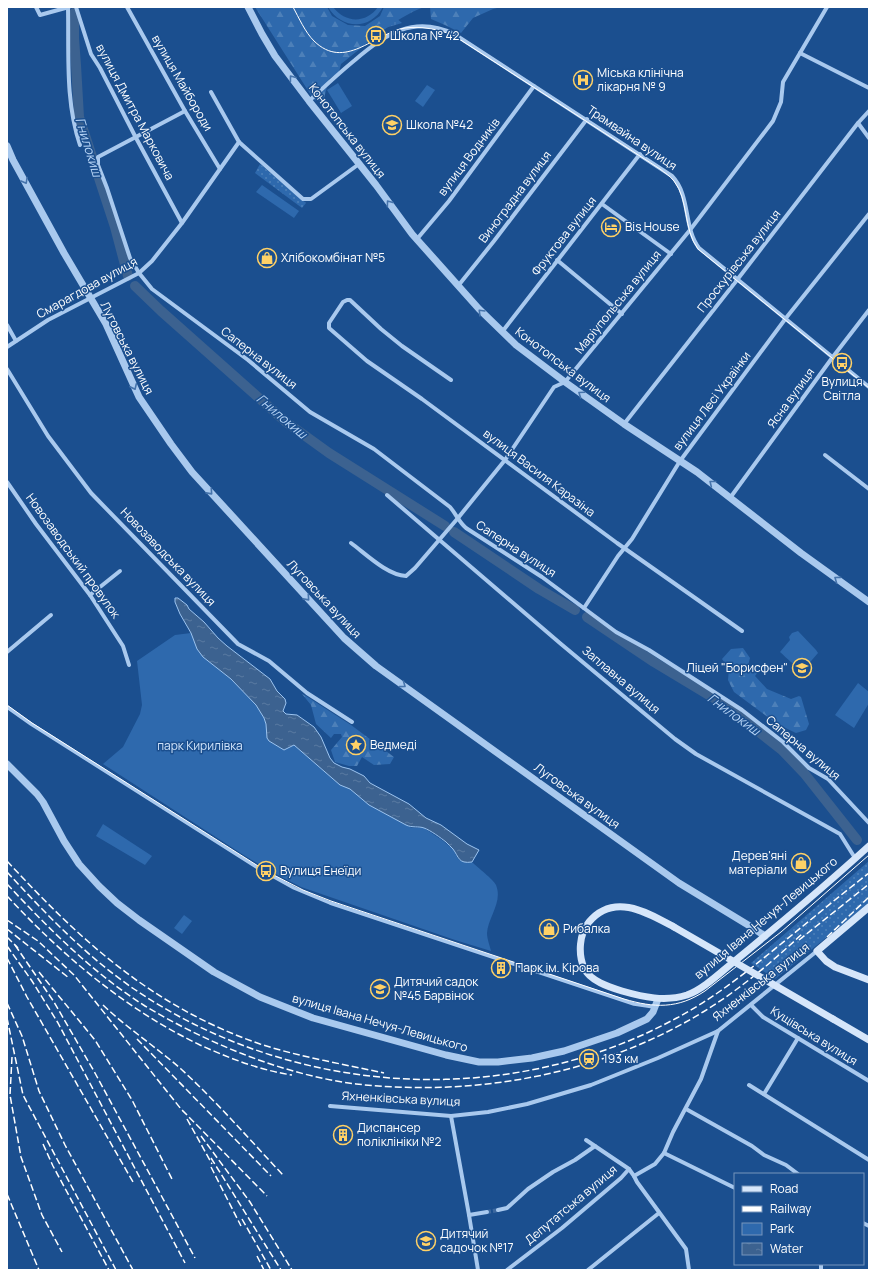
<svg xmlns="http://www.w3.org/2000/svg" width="876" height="1277" font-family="Manrope,sans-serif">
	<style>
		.grass { fill: url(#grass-dots) }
		.forest { fill: url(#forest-firs) }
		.wetland { fill: url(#wetland-marsh) }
		.park { fill: #2e69ad }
		.water { fill: url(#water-ripples); stroke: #9cc4f0 }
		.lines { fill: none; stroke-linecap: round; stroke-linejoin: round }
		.river { stroke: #3c6290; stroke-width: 10 }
		.minor-tunnel { stroke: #3d69a0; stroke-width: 4; stroke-dasharray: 4 2; stroke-linecap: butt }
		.pedestrian { stroke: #a9c9ee; stroke-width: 3.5 }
		.minor { stroke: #a9c9ee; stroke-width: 4 }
		.tertiary { stroke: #a9c9ee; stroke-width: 7 }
		.secondary { stroke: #d6e6fa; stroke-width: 7 }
		.tram { stroke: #fff; stroke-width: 1 }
		.rail { stroke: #fff; stroke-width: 1.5; stroke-dasharray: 7 3; stroke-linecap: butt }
		.secondary-bridge { stroke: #d6e6fa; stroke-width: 7 }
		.oneway { stroke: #4674ac }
		.labels { text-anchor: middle; stroke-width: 3; stroke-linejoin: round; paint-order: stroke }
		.poi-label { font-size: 12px; fill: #fff; stroke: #1b4f8f; text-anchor: start }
		.street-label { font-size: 12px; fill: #fff; stroke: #1b4f8f }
		.park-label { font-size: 12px; fill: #cfe3fa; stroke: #1b4f8f }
		.water-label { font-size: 13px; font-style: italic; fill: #b5d3f5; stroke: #1b4f8f }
	</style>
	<defs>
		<pattern id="grass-dots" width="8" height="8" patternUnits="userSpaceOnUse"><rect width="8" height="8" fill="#2e69ad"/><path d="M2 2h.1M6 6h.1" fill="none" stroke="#4d80b9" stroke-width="1.8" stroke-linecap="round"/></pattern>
		<pattern id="forest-firs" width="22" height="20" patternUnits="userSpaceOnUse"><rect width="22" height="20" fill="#2e69ad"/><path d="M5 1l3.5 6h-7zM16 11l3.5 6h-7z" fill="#4d80b9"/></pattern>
		<pattern id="wetland-marsh" width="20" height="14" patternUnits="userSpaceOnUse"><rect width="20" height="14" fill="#2e69ad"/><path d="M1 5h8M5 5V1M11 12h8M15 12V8" fill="none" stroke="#4d80b9"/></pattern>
		<pattern id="water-ripples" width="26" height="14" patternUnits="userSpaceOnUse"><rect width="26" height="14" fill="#3c6290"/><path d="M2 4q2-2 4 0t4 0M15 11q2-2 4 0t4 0" fill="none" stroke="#597aa1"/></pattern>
	</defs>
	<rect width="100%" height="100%" fill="#1b4f8f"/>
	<g class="grass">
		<path d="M260,164L306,203L302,208L255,173Z"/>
		<path d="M869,861V903L775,979L751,963Z"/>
	</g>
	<g class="forest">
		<path d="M255,7H327L332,16L348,25L365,26L380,16L384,7H424C394,18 367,44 341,64L339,72L329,79L323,102L314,100Z"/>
		<path d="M430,7H501L493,9L473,18L461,33L445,25L431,19Z"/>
		<path d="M743,648L750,658L747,669L755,668L758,672L755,676L767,689L791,699L799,696L801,697L809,724L806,730L796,733L777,724L734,692L728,680L729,669L722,659L731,649Z"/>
		<path d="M302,694L306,696L351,725L394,757L390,764L374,765L362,757L357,766H349L335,762L331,750L342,737L341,734H334L331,738L316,724L311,705Z"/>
	</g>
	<path class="wetland" d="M396,18L402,23L375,31L374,26Z"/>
	<g class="park">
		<path d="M328,7H333C345,23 366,24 378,7H383C370,31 341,29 328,7Z"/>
		<path d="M338,83L352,106L341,113L327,90Z"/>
		<path d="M427,85L435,90L423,107L415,101Z"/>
		<path d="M262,185L299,211L294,218L256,192Z"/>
		<path d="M798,631L816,650L818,653L805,668C796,669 787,658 780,652L790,640L789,637L792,633Z"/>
		<path d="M191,633L197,649L203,657L231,679L256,705L264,718L266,724L267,738L269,741L284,750L294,745L340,785L350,789L369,805L406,825L412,828H424L442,840L453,849L458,859L468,862H472C477,867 494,880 496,885C503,902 488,917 487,933C487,939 490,946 491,951L455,940L301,887L272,872L242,854L103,764L123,747L140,714L142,705L137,661L175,635Z"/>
		<path d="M858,683L869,692V703L854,728L835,715Z"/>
		<path d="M103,824L152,856L145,865L96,836Z"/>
		<path d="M184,915L192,921L182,934L174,928Z"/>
	</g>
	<path class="water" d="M175,598H178L187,605L189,609L204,622L218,638L227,646L270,679L277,691L285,699L286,703L283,711L286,714L297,715L314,727L321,737L330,758L334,763L342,767L350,769L364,776L370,783L409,804L426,818L441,825L467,844L479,850L472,862C458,864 459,857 453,849C451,847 448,844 446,842C441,838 430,830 424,828C419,826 412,828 406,825L369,805L350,789L340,785L294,745L284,750L269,741L267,738L266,724L264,718L256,705L231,679L203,657L197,649L191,633L180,614L175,602Z"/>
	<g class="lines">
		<g class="river">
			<path d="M74,13V38L76,65L79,117L115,227L128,276"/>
			<path d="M135,286L161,311L286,422L329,453L445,526"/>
			<path d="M454,532L539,589L575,610"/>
			<path d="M587,617L654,662L722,703L782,750L804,773L857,840"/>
		</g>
		<path class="minor-tunnel" d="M487,1212L498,1210"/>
		<path class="pedestrian" d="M7,707L31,724L258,868L294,888L330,903L634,1004L654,1007"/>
		<g class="minor">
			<path d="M36,7L40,15L69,7"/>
			<path d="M68,7C69,54 65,101 80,145"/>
			<path d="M76,7L91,54L100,68L135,136L182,223"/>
			<path d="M127,7L185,111L220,169"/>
			<path d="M800,53L869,88"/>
			<path d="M211,92L239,142L303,199H311L359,164"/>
			<path d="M309,101C324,87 339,73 355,60C385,34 414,15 454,34L672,176C691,196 683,227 699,248L869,387"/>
			<path d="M185,111L98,157V165L107,188L130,258L139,273L152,289L248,360L310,412L374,449L450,507C456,514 459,522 466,528L542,577L616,632L649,650L742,710L783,742L809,768L828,779L869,823"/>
			<path d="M858,123L869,138"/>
			<path d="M602,204L671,254"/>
			<path d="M417,239L449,201L534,86"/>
			<path d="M557,260L622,314"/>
			<path d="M458,286L494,241L587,119"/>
			<path d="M7,325L16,341"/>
			<path d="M502,332L640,154"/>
			<path d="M7,347L48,320L139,273L152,261L182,223L239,142"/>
			<path d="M7,369L48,436L91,493L238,644L269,661L307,693L352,722"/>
			<path d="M451,380L402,346L381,329L350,300H347L343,302L329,323V328L367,361L422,399L617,543L742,631"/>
			<path d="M624,424L737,280L858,123L869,111"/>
			<path d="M825,455L869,489"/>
			<path d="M7,482L36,524L90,595L123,646L129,665"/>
			<path d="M387,495L561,644L675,739L696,754L840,834L855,858"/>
			<path d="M730,498L832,358L869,310"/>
			<path d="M351,543C366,554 387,575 406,576L415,568L458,518L505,460L554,387L565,382L690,230L773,121L781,102L783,82L827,7"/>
			<path d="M90,595L120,571"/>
			<path d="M584,608L618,556L632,539L680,461L786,318L869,214"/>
			<path d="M7,652L51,615"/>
			<path d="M751,1005L763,1017L869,1081"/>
			<path d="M749,1085L869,1160"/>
			<path d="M764,1094L798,1038"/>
			<path d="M330,1106L451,1116L488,1112L527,1104L591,1085L658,1058L718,1031L817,951"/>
			<path d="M686,1109L752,1146L764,1155L786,1165L798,1174"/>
			<path d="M451,1116L469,1215L478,1270"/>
			<path d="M586,1140L629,1169L634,1176"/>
			<path d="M664,1153L735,1188"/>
			<path d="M498,1210L507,1208L528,1189L553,1172L575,1160L595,1146"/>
			<path d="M469,1215L487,1212"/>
			<path d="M863,1223L869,1226"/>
			<path d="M821,1264V1270"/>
			<path d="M507,1270L562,1228L621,1178L629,1169"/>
			<path d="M588,1270L659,1213"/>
			<path d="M689,1270L686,1249L637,1182L634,1176L655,1164L664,1153L673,1132L701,1079L718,1031"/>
		</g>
		<g class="tertiary">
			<path d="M248,7L262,34L275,56L309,101L376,185L412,234L479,309L516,345L565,382L624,424L697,472L801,553L869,602"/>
			<path d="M7,146L13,160L64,253L106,324L139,397L171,444L192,472L344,638L376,666L679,883L753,928L765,936"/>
			<path d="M7,764L37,794L43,802L64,841L79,864L99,886L117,903L139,920L214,972L260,997L313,1018L446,1055L479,1062H498L532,1058L564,1051L617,1033L647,1019L653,1012L658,999"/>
		</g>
		<g class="secondary">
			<path d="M869,907L817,951L826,961L835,967L869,980"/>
			<path d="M674,927C648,913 614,892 589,922C579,934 578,954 584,968C590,981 609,987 622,991C643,997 665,1002 687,995C704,989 722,971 736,960C781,923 826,885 869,846"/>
			<path d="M833,1019L869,1040"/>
		</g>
		<g class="tram">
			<path d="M293,7C299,18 305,32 314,41C345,71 373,34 405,28C421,26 437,29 453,35L660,169C665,173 670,176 674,181C689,200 683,229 698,249L869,388"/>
			<path d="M7,705L32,723L266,871L303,890L331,901L624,999C654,1008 678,1009 705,991L781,932L869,855"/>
		</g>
		<g class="rail">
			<path d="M7,861C82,942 153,1007 260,1044C300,1057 343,1064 384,1073"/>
			<path d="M7,872C46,914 86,956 134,989C291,1096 503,1110 671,1021C720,996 761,960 803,926C825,908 847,890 869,873"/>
			<path d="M7,884C49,929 93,973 145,1006C207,1043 284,1075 356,1084C475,1097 600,1075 703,1012C739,990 771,963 802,934"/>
			<path d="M7,896C63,956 125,1009 200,1045C229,1058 259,1070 292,1075"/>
			<path d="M7,920L38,941L74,975L181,1109L267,1196"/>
			<path d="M7,929L69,978"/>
			<path d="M7,937L18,948"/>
			<path d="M827,937L869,897"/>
			<path d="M799,940L869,884"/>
			<path d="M15,945L54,1002L95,1073L195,1258"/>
			<path d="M7,946L32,981L58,1023L185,1263"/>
			<path d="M7,958L27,997L133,1182"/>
			<path d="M39,972L95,1040L132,1100L173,1181"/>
			<path d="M7,1003L22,1036L39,1091L65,1145L133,1270"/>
			<path d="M103,1005C127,1028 156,1047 181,1069C217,1102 249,1139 283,1175"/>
			<path d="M7,1018L23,1095L116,1270"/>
			<path d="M137,1039L271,1176"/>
			<path d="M12,1057L10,1095L21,1157L42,1215L62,1252"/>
			<path d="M187,1119L212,1164"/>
			<path d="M201,1136L250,1202L292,1270"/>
			<path d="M43,1144L53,1166L109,1270"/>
			<path d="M211,1158L281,1270"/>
			<path d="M211,1167L241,1226"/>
			<path d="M7,1194L39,1270"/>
			<path d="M242,1219L271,1270"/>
			<path d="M257,1256L264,1270"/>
		</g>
		<path class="secondary-bridge" d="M674,927L833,1019"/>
	</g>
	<defs><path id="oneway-chevron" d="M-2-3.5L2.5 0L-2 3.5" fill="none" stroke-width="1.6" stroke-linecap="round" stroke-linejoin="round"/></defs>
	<g class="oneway">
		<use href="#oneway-chevron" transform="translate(292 78) rotate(-127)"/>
		<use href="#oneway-chevron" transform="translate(25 181) rotate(61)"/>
		<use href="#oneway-chevron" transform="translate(389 203) rotate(-126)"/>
		<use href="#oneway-chevron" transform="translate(481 312) rotate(-135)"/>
		<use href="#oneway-chevron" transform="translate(134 387) rotate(65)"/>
		<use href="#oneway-chevron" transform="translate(581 394) rotate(-145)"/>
		<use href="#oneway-chevron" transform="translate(712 483) rotate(-141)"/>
		<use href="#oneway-chevron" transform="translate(210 492) rotate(48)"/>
		<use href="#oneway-chevron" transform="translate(837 579) rotate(-144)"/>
		<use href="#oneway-chevron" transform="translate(307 598) rotate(48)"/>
		<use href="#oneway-chevron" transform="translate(403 685) rotate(36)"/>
	</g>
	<defs>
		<g id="bus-ring" transform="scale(1)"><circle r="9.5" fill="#1b4f8f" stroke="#ffd166" stroke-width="1.5"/><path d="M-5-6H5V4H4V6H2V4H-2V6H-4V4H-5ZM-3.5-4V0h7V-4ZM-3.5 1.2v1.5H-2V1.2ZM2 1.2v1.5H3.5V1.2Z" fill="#ffd166"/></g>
		<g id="hospital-ring" transform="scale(1)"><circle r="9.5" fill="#1b4f8f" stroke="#ffd166" stroke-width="1.5"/><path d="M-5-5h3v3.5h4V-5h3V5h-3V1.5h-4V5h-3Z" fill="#ffd166"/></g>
		<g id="school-ring" transform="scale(1)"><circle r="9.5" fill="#1b4f8f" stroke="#ffd166" stroke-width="1.5"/><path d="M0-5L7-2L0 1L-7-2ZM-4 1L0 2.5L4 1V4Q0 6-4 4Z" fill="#ffd166"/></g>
		<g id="hotel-ring" transform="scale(1)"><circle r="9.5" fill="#1b4f8f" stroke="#ffd166" stroke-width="1.5"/><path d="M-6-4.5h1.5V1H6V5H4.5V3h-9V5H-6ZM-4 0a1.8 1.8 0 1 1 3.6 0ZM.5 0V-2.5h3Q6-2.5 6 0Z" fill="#ffd166"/></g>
		<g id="shop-ring" transform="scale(1)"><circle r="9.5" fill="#1b4f8f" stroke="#ffd166" stroke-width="1.5"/><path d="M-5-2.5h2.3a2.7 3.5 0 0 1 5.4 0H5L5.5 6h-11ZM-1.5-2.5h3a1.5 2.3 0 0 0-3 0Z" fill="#ffd166"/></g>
		<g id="sight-ring" transform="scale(1)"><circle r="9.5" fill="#1b4f8f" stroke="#ffd166" stroke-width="1.5"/><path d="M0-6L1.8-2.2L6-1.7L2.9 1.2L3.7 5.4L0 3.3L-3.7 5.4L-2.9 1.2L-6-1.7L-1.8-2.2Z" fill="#ffd166"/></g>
		<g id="building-ring" transform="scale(1)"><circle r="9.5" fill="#1b4f8f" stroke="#ffd166" stroke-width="1.5"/><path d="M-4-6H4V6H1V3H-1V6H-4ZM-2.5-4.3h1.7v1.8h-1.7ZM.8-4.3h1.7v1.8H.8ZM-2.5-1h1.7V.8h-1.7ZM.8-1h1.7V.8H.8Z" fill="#ffd166"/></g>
		<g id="station-ring" transform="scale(1)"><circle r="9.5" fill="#1b4f8f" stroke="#ffd166" stroke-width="1.5"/><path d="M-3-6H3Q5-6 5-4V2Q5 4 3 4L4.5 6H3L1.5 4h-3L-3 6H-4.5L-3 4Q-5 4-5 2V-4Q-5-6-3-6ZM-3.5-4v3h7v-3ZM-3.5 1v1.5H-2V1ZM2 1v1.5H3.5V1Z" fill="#ffd166"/></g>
	</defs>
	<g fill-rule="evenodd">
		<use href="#bus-ring" x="376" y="36"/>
		<use href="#hospital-ring" x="583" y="80"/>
		<use href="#school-ring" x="392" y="125"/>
		<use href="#hotel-ring" x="611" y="227"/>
		<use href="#shop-ring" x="267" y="258"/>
		<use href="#bus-ring" x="842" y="363"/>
		<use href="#school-ring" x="802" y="668"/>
		<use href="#sight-ring" x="356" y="745"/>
		<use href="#shop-ring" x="801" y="863"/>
		<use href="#bus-ring" x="266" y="871"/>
		<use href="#shop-ring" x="549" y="929"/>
		<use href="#building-ring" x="501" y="968"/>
		<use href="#school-ring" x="380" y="989"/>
		<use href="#station-ring" x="589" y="1059"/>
		<use href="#building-ring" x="343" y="1135"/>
		<use href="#school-ring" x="426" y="1241"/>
	</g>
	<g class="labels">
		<g class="poi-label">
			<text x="390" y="40">Школа № 42</text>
			<text x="597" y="77">Міська клінічна<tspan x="597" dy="14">лікарня № 9</tspan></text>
			<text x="406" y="129">Школа №42</text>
			<text x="625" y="231">Bis House</text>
			<text x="281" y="262">Хлібокомбінат №5</text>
			<text x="842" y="386" text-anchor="middle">Вулиця<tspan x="842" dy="14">Світла</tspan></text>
			<text x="788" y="672" text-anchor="end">Ліцей "Борисфен"</text>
			<text x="370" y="749">Ведмеді</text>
			<text x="787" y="860" text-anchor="end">Дерев'янi<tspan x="787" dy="14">матерiали</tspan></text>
			<text x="280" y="875">Вулиця Енеїди</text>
			<text x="563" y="933">Рибалка</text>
			<text x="515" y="972">Парк ім. Кірова</text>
			<text x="394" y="986">Дитячий садок<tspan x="394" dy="14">№45 Барвінок</tspan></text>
			<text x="603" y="1063">193 км</text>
			<text x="357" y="1132">Диспансер<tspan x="357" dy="14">поліклініки №2</tspan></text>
			<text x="440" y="1238">Дитячий<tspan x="440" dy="14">садочок №17</tspan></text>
		</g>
		<g class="street-label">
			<text transform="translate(182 83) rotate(60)" y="4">вулиця Майбороди</text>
			<text transform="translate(135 112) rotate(62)" y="4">вулиця Дмитра Марковича</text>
			<text transform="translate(347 131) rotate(52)" y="4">Конотопська вулиця</text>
			<text transform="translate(632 138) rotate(34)" y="4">Трамвайна вулиця</text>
			<text transform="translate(469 157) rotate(-53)" y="4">вулиця Водників</text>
			<text transform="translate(515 197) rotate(-53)" y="4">Виноградна вулиця</text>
			<text transform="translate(564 236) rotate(-52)" y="4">Фруктова вулиця</text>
			<text transform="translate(739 261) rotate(-52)" y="4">Проскурівська вулиця</text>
			<text transform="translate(87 288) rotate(-29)" y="4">Смарагдова вулиця</text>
			<text transform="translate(618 302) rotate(-51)" y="4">Маріупольська вулиця</text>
			<text transform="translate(127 348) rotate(63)" y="4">Луговська вулиця</text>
			<text transform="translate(259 358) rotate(38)" y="4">Саперна вулиця</text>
			<text transform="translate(563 365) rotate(37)" y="4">Конотопська вулиця</text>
			<text transform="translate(791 398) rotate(-54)" y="4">Ясна вулиця</text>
			<text transform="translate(712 401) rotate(-53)" y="4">вулиця Лесі Українки</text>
			<text transform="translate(539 473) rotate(37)" y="4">вулиця Василя Каразіна</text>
			<text transform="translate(516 549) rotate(33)" y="4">Саперна вулиця</text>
			<text transform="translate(73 556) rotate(54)" y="4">Новозаводський провулок</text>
			<text transform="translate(168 557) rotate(46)" y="4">Новозаводська вулиця</text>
			<text transform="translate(324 599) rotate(47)" y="4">Луговська вулиця</text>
			<text transform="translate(621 680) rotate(40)" y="4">Заплавна вулиця</text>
			<text transform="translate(803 748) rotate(40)" y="4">Саперна вулиця</text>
			<text transform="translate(577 796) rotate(36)" y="4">Луговська вулиця</text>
			<text transform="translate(766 918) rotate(-40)" y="4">вулиця Івана Нечуя-Левицького</text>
			<text transform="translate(761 982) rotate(-38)" y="4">Яхненківська вулиця</text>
			<text transform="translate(380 1023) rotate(16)" y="4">вулиця Івана Нечуя-Левицького</text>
			<text transform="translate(814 1036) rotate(32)" y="4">Кущівська вулиця</text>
			<text transform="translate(401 1099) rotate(3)" y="4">Яхненківська вулиця</text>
			<text transform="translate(571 1205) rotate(-40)" y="4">Депутатська вулиця</text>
		</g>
		<g class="park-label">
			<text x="200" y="750">парк Кирилівка</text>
		</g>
		<g class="water-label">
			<text transform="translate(89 147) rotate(73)" y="5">Гнилокиш</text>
			<text transform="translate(282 416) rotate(40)" y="5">Гнилокиш</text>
			<text transform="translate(734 714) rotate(36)" y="5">Гнилокиш</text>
		</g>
	</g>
	<rect width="876" height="1277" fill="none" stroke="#ffffff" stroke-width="16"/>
	<rect x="734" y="1173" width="130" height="92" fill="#1b4f8f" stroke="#7695bc"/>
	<rect x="742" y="1186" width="20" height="6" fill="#d6e6fa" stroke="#7695bc"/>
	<text x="770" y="1193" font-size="12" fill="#ffffff">Road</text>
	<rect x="742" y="1206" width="20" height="6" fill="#ffffff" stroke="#7695bc"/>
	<text x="770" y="1213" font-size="12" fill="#ffffff">Railway</text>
	<rect x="742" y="1223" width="20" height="12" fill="#2e69ad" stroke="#7695bc"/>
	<text x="770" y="1233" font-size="12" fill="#ffffff">Park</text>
	<rect x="742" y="1243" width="20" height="12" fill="url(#water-ripples)" stroke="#7695bc"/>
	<text x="770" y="1253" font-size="12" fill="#ffffff">Water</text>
</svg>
